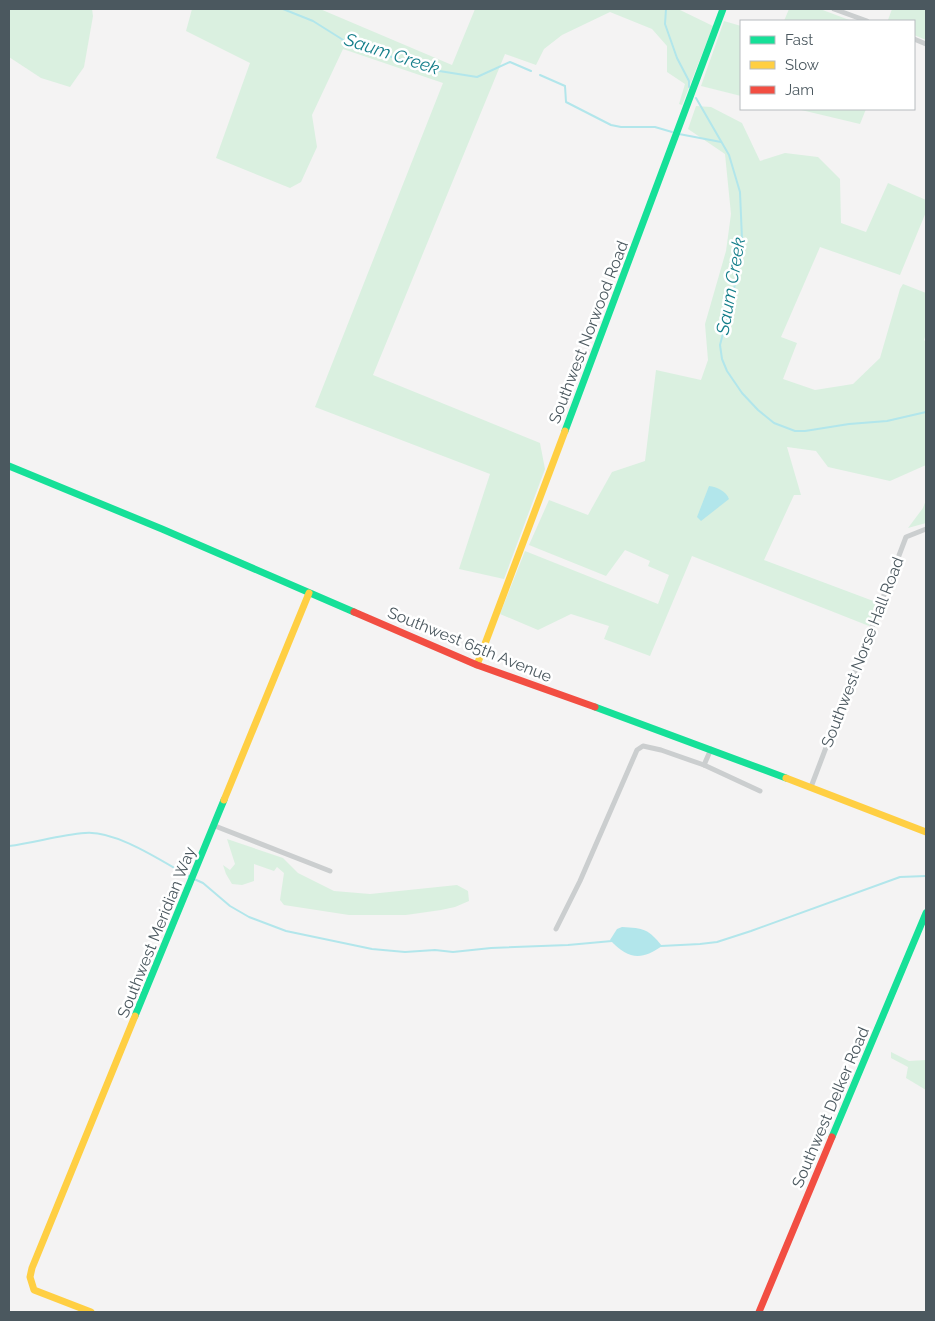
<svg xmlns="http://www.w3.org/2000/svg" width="935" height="1321" font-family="Raleway,sans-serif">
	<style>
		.green { fill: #daf0e0 }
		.water { fill: #b2e6eb }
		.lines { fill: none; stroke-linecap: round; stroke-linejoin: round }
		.stream { stroke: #b2e6eb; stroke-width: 2 }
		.street { stroke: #cbcecf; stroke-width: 5 }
		.fast { stroke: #16e098; stroke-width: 7 }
		.slow { stroke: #ffcf43; stroke-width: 7 }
		.jam { stroke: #f24e42; stroke-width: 7 }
		.labels { text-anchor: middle; stroke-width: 5; stroke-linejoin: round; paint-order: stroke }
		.street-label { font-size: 16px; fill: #4b585f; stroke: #fff }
		.water-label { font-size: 18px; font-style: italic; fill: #147e8a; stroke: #fff }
	</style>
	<rect width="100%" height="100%" fill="#f4f3f3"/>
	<g class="green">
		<path d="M9,9H92L93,16L84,67L70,87L41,78L9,57Z"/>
		<path d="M192,9H320L452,65L475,9H678L713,26L682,105L679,104L685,84L667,72V46L652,29L610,12L562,35L544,49L536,65L505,54L373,375L540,443L545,469L504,579L459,569L490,474L315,407L443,83L343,49L312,115L317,147L301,182L290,188L216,158L250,63L186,31Z"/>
		<path d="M789,9H820L852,21H784Z"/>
		<path d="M892,9H926V40L914,35V21H890L888,20Z"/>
		<path d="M724,21L741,26V96L701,86Z"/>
		<path d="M696,106L711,107L742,123L760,161L785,153L818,157L840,179L841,223L866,232L888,183L926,200V212L900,275L820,247L781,337L797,343L783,379L815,390L853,384L880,358L900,289L903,284L926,293V334L924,340L926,342V465L890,481L828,467L816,451L787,447L801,495H794L764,560L876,602L869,626L692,556L650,656L604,639L609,626L571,614L538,630L500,614L525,551L658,604L669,575L648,566L650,561L625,550L606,576L529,545L549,500L588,515L612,472L645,461L656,370L701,380L708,360L705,324L726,251L731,214L725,154L688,129Z"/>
		<path d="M797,109H866L860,124Z"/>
		<path d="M926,500V523L908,528L923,508Z"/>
		<path d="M227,839L283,858L298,873L334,891L370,894L457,885L468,891L469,901L455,907L441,910L406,915H349L284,905L280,900L284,873L277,867L274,871L254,864V881L242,885L232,884L226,874L223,865L230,870L235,864Z"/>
		<path d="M891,1052L909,1061L926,1060V1090L906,1078L908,1067L891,1058Z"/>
	</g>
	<g class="water">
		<path d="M709,486C717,487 726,491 729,499L701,521L697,517Z"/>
		<path d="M622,927C644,928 648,929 662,946C641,961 628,959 610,940L617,929Z"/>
	</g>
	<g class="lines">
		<g class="stream">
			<path d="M283,9L313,21L348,43L433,70L477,77L510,62L531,71"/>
			<path d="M666,9L665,24L677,58L689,81V87"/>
			<path d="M540,75L565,86L566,102L611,125L621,127H655L672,132"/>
			<path d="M696,98L729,155L740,192L742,239L737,256V271L733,295L720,345L722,359L727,371L742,393L758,410L774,423L795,431H805L849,424L887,421L926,412"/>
			<path d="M679,134L721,142"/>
			<path d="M9,846C34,843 59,835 85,833C116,830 163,862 190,877"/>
			<path d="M194,879L203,883L230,906L249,917L286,931L372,949L405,952L435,950L453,952L491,948L568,945L612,941"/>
			<path d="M661,946L700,944L717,942L751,931L900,877L926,876"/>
		</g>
		<g class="street">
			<path d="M834,9L867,21"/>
			<path d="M914,39L926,44"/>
			<path d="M704,765L711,749"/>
			<path d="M811,787L906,537L926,529"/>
			<path d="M215,826L330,871"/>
			<path d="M556,929L580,881L637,750L643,746L661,750L704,765L760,791"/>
		</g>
		<g class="fast">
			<path d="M565,431L723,9"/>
			<path d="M9,466L162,529L354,612"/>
			<path d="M595,707L786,778"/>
			<path d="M135,1016L224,800"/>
			<path d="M832,1137L926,913"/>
		</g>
		<g class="slow">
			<path d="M477,665L565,431"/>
			<path d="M786,778L926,832"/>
			<path d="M224,800L309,593"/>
			<path d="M91,1312L34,1290L30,1277L32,1268L135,1016"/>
		</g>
		<g class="jam">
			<path d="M354,612L477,665L595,707"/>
			<path d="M759,1312L832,1137"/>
		</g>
	</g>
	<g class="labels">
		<g class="street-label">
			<text transform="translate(588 332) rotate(-69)" y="6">Southwest Norwood Road</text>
			<text transform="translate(470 644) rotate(22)" y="6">Southwest 65th Avenue</text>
			<text transform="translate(862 652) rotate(-69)" y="6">Southwest Norse Hall Road</text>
			<text transform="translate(156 932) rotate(-68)" y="6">Southwest Meridian Way</text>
			<text transform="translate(830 1107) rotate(-67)" y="6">Southwest Delker Road</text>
		</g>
		<g class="water-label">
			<text transform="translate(392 54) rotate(18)" y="6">Saum Creek</text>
			<text transform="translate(731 286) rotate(-80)" y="6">Saum Creek</text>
		</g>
	</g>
	<rect width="935" height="1321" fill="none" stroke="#4b585f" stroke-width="20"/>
	<rect x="740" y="20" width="175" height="90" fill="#ffffff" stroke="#b7bcbf"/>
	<rect x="750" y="36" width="25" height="8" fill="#16e098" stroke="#b7bcbf"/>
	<text x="785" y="45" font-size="15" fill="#4b585f">Fast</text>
	<rect x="750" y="61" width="25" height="8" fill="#ffcf43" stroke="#b7bcbf"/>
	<text x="785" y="70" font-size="15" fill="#4b585f">Slow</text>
	<rect x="750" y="86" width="25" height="8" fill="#f24e42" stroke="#b7bcbf"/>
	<text x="785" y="95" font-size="15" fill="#4b585f">Jam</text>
</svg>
